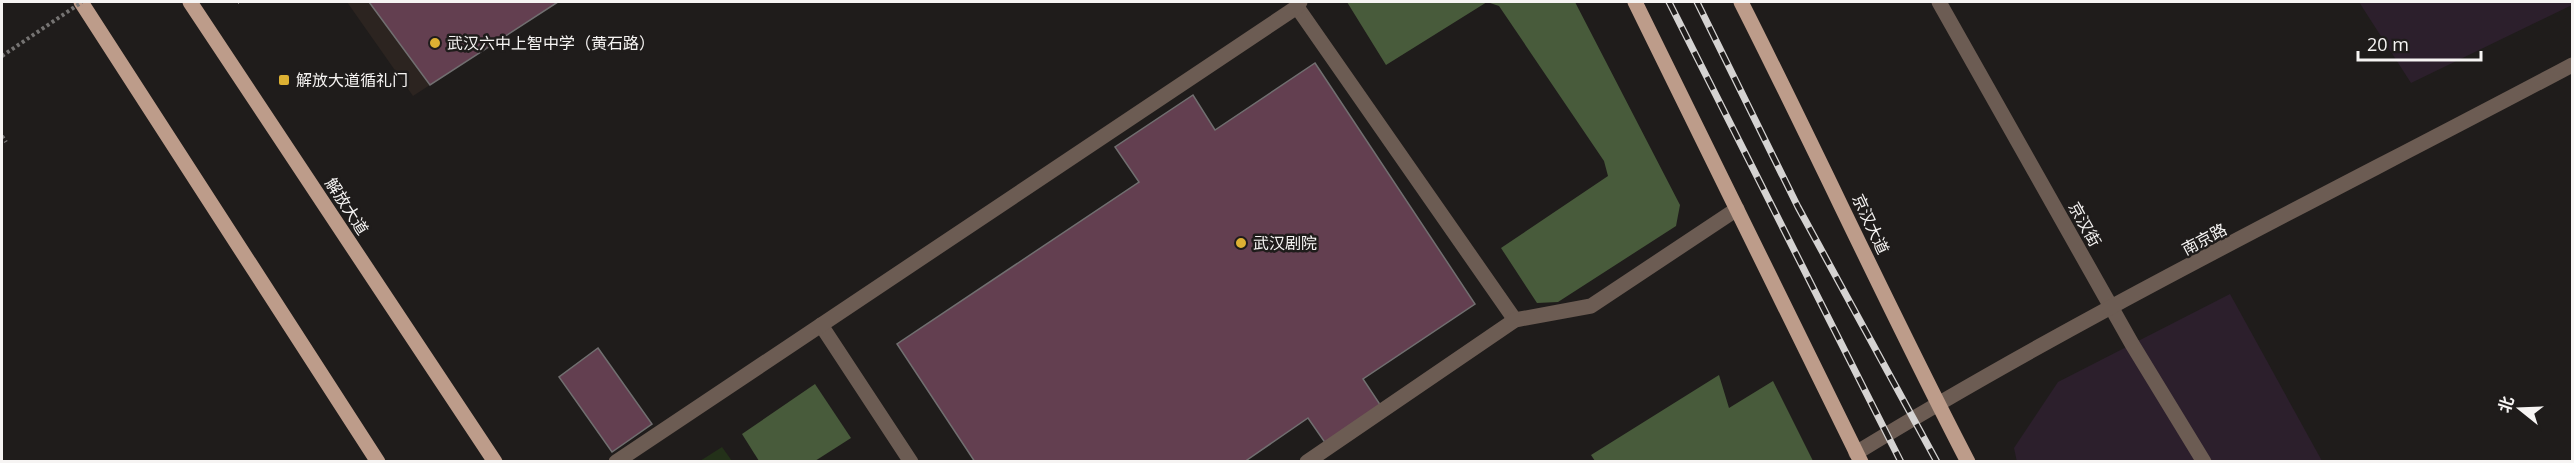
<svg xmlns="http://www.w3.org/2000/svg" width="2574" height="463" font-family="'Open Sans','Noto Sans SC',sans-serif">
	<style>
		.commercial { fill: #2c1f2c }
		.built { fill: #2c2420 }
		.green { fill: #233119 }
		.forest { fill: #485b3b }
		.building { fill: #633f50; stroke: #716f70; stroke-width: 1.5 }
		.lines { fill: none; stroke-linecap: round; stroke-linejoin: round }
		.path { stroke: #757372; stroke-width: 4; stroke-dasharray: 3 3; stroke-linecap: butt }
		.minor { stroke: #6c5c53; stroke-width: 15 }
		.major { stroke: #bd9c8a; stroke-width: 15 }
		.rail-casing { stroke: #d5d3d2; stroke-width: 7 }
		.rail { stroke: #1f1c1b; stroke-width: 4.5; stroke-dasharray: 14; stroke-linecap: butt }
		.path-bridge { stroke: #757372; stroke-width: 4; stroke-dasharray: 3 3; stroke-linecap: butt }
		.poi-dot { fill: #ddb133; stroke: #1f1c1b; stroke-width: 2 }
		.labels { text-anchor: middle; stroke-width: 5; stroke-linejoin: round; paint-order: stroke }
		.poi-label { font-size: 16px; fill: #f6f4f3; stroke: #1f1c1b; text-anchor: start }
		.street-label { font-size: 16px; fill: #f6f4f3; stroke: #1f1c1b }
	</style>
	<rect width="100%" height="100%" fill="#1f1c1b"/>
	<g class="commercial">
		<path d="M2359,2H2572V5L2411,83Z"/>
		<path d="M2230,294L2322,461L2017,462L2014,448L2058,382Z"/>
	</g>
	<path class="built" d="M347,2H558L413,96Z"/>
	<path class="green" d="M722,447L732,461H700Z"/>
	<g class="forest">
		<path d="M1347,2H1575L1680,205L1676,226L1558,302L1537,303L1501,248L1608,176L1604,161L1499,6L1487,2L1386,65Z"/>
		<path d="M1719,375L1729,408L1773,381L1813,461H1595L1591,455Z"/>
		<path d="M815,384L851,438L815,461H759L742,434Z"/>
	</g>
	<g class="building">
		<path d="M369,2H558L430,85Z"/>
		<path d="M1315,63L1475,304L1363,379L1381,406L1326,444L1308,418L1244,462H975L897,344L1139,182L1115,147L1193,95L1215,130Z"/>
		<path d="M598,348L652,424L612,452L559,377Z"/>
	</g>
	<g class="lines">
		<g class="path">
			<path d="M238,2H239"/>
			<path d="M2,136L6,142"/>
		</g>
		<g class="minor">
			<path d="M1939,2L2132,344L2204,462"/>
			<path d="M1297,7L1515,320"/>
			<path d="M821,325L911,462"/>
			<path d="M1856,453C2088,311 2333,192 2572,65"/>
			<path d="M616,462L1297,7L1300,2"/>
			<path d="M1307,462L1515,320L1591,306L1737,209"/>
		</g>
		<g class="major">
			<path d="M81,2L378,462"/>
			<path d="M190,2L495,462"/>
			<path d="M1635,2L1861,462"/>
			<path d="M1741,2C1818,154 1889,310 1968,462"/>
		</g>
		<g class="rail-casing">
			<g id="rail">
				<path d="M1669,2L1901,462"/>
				<path d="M1697,2L1798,207L1937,462"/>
			</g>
		</g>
		<use href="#rail" class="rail"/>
		<path class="path-bridge" d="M2,56L82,2"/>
	</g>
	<g class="poi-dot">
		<circle cx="435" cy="43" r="6"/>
		<rect x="278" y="74" width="12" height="12" rx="3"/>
		<circle cx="1241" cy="243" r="6"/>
	</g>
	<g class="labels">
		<g class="poi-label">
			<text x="447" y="49">武汉六中上智中学（黄石路）</text>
			<text x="296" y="86">解放大道循礼门</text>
			<text x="1253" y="249">武汉剧院</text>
		</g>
		<g class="street-label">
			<text transform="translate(347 206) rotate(57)" y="6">解放大道</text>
			<text transform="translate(1871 224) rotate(65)" y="6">京汉大道</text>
			<text transform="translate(2085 224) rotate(61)" y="6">京汉街</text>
			<text transform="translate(2204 239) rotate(-28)" y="6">南京路</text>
		</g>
	</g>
	<rect width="2574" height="463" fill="none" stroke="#f6f4f3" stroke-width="6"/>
	<g transform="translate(2520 409) rotate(288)" stroke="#1f1c1b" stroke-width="4.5" paint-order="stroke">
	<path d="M0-4.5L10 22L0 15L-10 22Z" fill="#f6f4f3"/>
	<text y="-9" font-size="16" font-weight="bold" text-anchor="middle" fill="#f6f4f3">北</text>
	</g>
	<path d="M2358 51v9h123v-9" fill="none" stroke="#f6f4f3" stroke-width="3"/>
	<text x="2367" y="51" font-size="18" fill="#f6f4f3" stroke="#1f1c1b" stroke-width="4.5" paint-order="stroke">20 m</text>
</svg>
